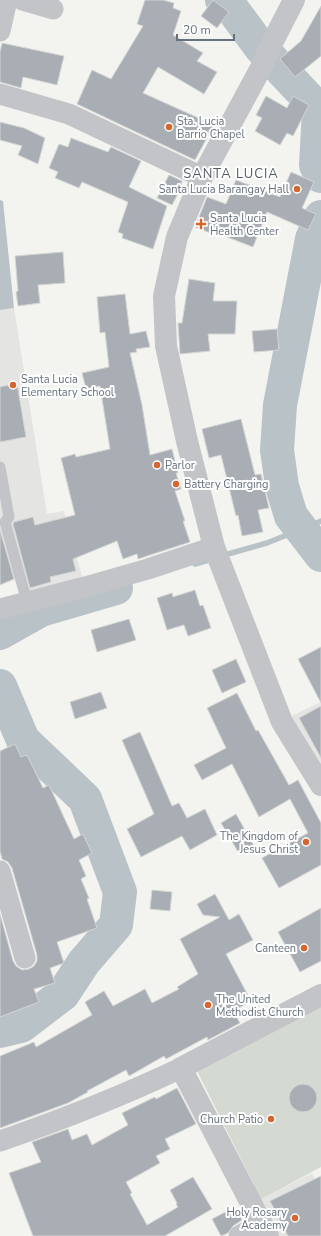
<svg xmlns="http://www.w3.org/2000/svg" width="321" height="1236" font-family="'Nunito Sans',sans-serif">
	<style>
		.built { fill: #e4e5e3 }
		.green { fill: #d4dad1 }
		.water { fill: #b9c2c7 }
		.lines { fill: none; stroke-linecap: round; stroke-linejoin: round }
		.stream { stroke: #b9c2c7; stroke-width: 5.5 }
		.river { stroke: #b9c2c7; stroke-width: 34 }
		.building { fill: #a8aeb4; stroke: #d5d5d3 }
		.service { stroke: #c2c4c8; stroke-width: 11 }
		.minor { stroke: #c2c4c8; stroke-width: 21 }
		.tertiary { stroke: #c2c4c8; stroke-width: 22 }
		.poi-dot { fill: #d5662f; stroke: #fff; stroke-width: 1.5 }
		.labels { text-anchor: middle; stroke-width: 4; stroke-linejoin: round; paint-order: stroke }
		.poi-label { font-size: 11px; fill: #65717f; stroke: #fff; text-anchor: start }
		.quarter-label { font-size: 13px; letter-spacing: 1px; fill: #525a64; stroke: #fff }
	</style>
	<rect width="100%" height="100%" fill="#f3f4f0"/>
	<g class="built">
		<path d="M14,308L47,514L64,511L84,583L22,599L0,539V310Z"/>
		<path d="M321,702V772L287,718Z"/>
		<path d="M312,1173L321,1191V1236H278L260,1200Z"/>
	</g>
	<path class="green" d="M321,1005V1167L260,1200L253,1183L197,1071Z"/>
	<path class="water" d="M0,200L3,201L14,308L0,310Z"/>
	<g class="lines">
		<g class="stream">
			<path d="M319,110L321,109"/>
			<path d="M221,556L267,543L321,521"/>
			<path d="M195,564L213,559"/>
		</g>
		<g class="river">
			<path d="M222,0L233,10L261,48L319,110L316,165L321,176"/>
			<path d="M321,217L312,239L280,405L277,450L282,486L291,516L321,555"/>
			<path d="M0,633L41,610L116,588"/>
			<path d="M0,686L23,740L85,799L120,892L116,925L84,962L63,994L21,1026L0,1031"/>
		</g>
	</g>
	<g class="building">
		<path d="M145,0H163L174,3L173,8L181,11L173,35L203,53L197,61L217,72L204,94L158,67L143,93L214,125L195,160L77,104L92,70L111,79L143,26L137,24Z"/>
		<path d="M213,0L229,12L217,28L201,16Z"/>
		<path d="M321,6V56L295,77L280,59L301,41Z"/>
		<path d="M2,43L64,56L57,85L23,77L21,88L0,82V52Z"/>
		<path d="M266,96L287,108L293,96L309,105L293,136L287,133L280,145L255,131L262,118L256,115Z"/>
		<path d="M0,122L24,128L45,138L38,164L18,155L22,146L0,140Z"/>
		<path d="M71,138L108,152L111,147L141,161L129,187L167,206L153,249L122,238L123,234L118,232L128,202L82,182L79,188L55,178L58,172L49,168L59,144L68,147Z"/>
		<path d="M291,172L314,182L302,208L316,214L308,230L267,212L253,247L214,232L213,234L195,227L207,197L226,204L236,180L280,197Z"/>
		<path d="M169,175L182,181L181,188L172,205L157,198Z"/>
		<path d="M63,252L65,283L38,285L40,303L18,306L16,292L18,291L15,256Z"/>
		<path d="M189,279L215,283L213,301H237L235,334H208L210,351L180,354L178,323H182Z"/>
		<path d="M125,294L130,334L146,331L150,347L136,349L137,352L130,353L142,405L150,455L172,449L178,473H176L181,489L175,491L185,521H183L190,542L138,559L137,554L123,559L117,541L73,559L76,571L50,577L51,582L30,588L13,524L14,522L33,517L35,525L75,515L61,458L75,454L76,457L110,449L100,386L86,389L82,373L109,367L105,332L100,333L97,297Z"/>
		<path d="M277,329L279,350L254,352L252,331Z"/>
		<path d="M17,383L26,437L0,442V387Z"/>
		<path d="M241,419L255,475L261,474L269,508L258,510L263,532L242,536L238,515L236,516L221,455L209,458L202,429Z"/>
		<path d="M0,530L14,579L0,585Z"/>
		<path d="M195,590L200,606L203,605L211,628L188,636L184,625L167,630L157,598L172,593L173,597Z"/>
		<path d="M129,619L136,640L97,652L91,630Z"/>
		<path d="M321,647V703L298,659Z"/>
		<path d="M236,659L246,682L222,693L212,670Z"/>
		<path d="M101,692L107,708L75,719L70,702Z"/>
		<path d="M237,693L256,731L258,730L289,785L298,780L321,823V865L279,888L262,858L308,833L290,799L259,817L232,764L202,780L194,765L226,748L207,708Z"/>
		<path d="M321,706V758L299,718Z"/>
		<path d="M140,732L172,806L179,803L187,818L205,809L217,835L190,850L182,836L141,857L127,829L154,814L122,740Z"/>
		<path d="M15,744L21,757L27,755L43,788L49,785L74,839L83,834L92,853L79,860L86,876L81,879L89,898L87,899L97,928L57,942L64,963L50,968L55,983L34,989L39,1002L0,1017V914L13,961L16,966L22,970L29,969L34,966L37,961V955L12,868L8,862L2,859L0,851V751Z"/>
		<path d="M236,814L255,848L240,855L221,823Z"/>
		<path d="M152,890L172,892L170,911L150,909Z"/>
		<path d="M215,894L229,920L239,914L253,940L226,954L251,1001L233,1011L240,1023L208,1040L207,1037L166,1059L164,1056L129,1076L126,1070L87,1091L88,1092L68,1103L0,1128V1056L34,1042L36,1047L92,1015L85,1002L104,991L113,1006L145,989L152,1003L179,989L177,987L198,974L180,939L220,917L203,915L197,904Z"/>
		<path d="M321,908V961L300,972L278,932Z"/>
		<circle cx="303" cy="1098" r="14"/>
		<path d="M177,1088L196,1124L165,1139L170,1149L156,1156L160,1163L126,1182L132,1193L130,1194L147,1225L178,1207L176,1204L177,1203L170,1190L193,1177L212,1209L165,1236H33L9,1173L41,1162L32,1142L68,1129L72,1140L87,1134L92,1145L128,1125L122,1113L155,1097L156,1099Z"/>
		<path d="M321,1176V1236H288L270,1201Z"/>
		<path d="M235,1207L242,1220L233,1226L228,1233L221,1236L212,1219Z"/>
	</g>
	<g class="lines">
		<path class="service" d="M0,467L9,517L5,522L27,602"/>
		<g class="minor">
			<path d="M22,0L53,9"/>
			<path d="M0,31L7,0"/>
			<path d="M0,94L69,114L202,177"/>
			<path d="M0,609L85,587L148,569L214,547"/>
			<path d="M0,871L25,958"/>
			<path d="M0,1141C61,1120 122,1096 181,1068"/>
			<path d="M239,1236L261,1223"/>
		</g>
		<g class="tertiary">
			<path d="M294,0L271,45L262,66L202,177L177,237L164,296L166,346L187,441L214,547L282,722L321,785"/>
			<path d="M268,1236L181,1068L321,995"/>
		</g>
	</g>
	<g class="poi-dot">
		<circle cx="169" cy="127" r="4"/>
		<circle cx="297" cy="189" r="4"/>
		<path d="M199 218h4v4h4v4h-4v4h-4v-4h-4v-4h4z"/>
		<circle cx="13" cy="385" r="4"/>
		<circle cx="157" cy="465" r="4"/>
		<circle cx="176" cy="484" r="4"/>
		<circle cx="306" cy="842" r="4"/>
		<circle cx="304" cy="948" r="4"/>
		<circle cx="208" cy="1005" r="4"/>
		<circle cx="271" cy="1119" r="4"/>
		<circle cx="295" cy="1218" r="4"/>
	</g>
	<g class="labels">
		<g class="poi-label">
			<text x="177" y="125">Sta. Lucia<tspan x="177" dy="13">Barrio Chapel</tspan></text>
			<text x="289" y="193" text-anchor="end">Santa Lucia Barangay Hall</text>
			<text x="210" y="222">Santa Lucia<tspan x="210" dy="13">Health Center</tspan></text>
			<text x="21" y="383">Santa Lucia<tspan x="21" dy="13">Elementary School</tspan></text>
			<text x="165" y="469">Parlor</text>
			<text x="184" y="488">Battery Charging</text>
			<text x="298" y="840" text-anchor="end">The Kingdom of<tspan x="298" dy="13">Jesus Christ</tspan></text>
			<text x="296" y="952" text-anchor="end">Canteen</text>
			<text x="216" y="1003">The United<tspan x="216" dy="13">Methodist Church</tspan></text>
			<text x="263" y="1123" text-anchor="end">Church Patio</text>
			<text x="287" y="1216" text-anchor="end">Holy Rosary<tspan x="287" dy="13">Academy</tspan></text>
		</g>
		<g class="quarter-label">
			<text x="231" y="178">SANTA LUCIA</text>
		</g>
	</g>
	<path d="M177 34v6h57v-6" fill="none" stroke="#65717f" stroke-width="2"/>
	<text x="183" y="34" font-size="12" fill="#65717f" stroke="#ffffff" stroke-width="3" paint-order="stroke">20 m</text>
</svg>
